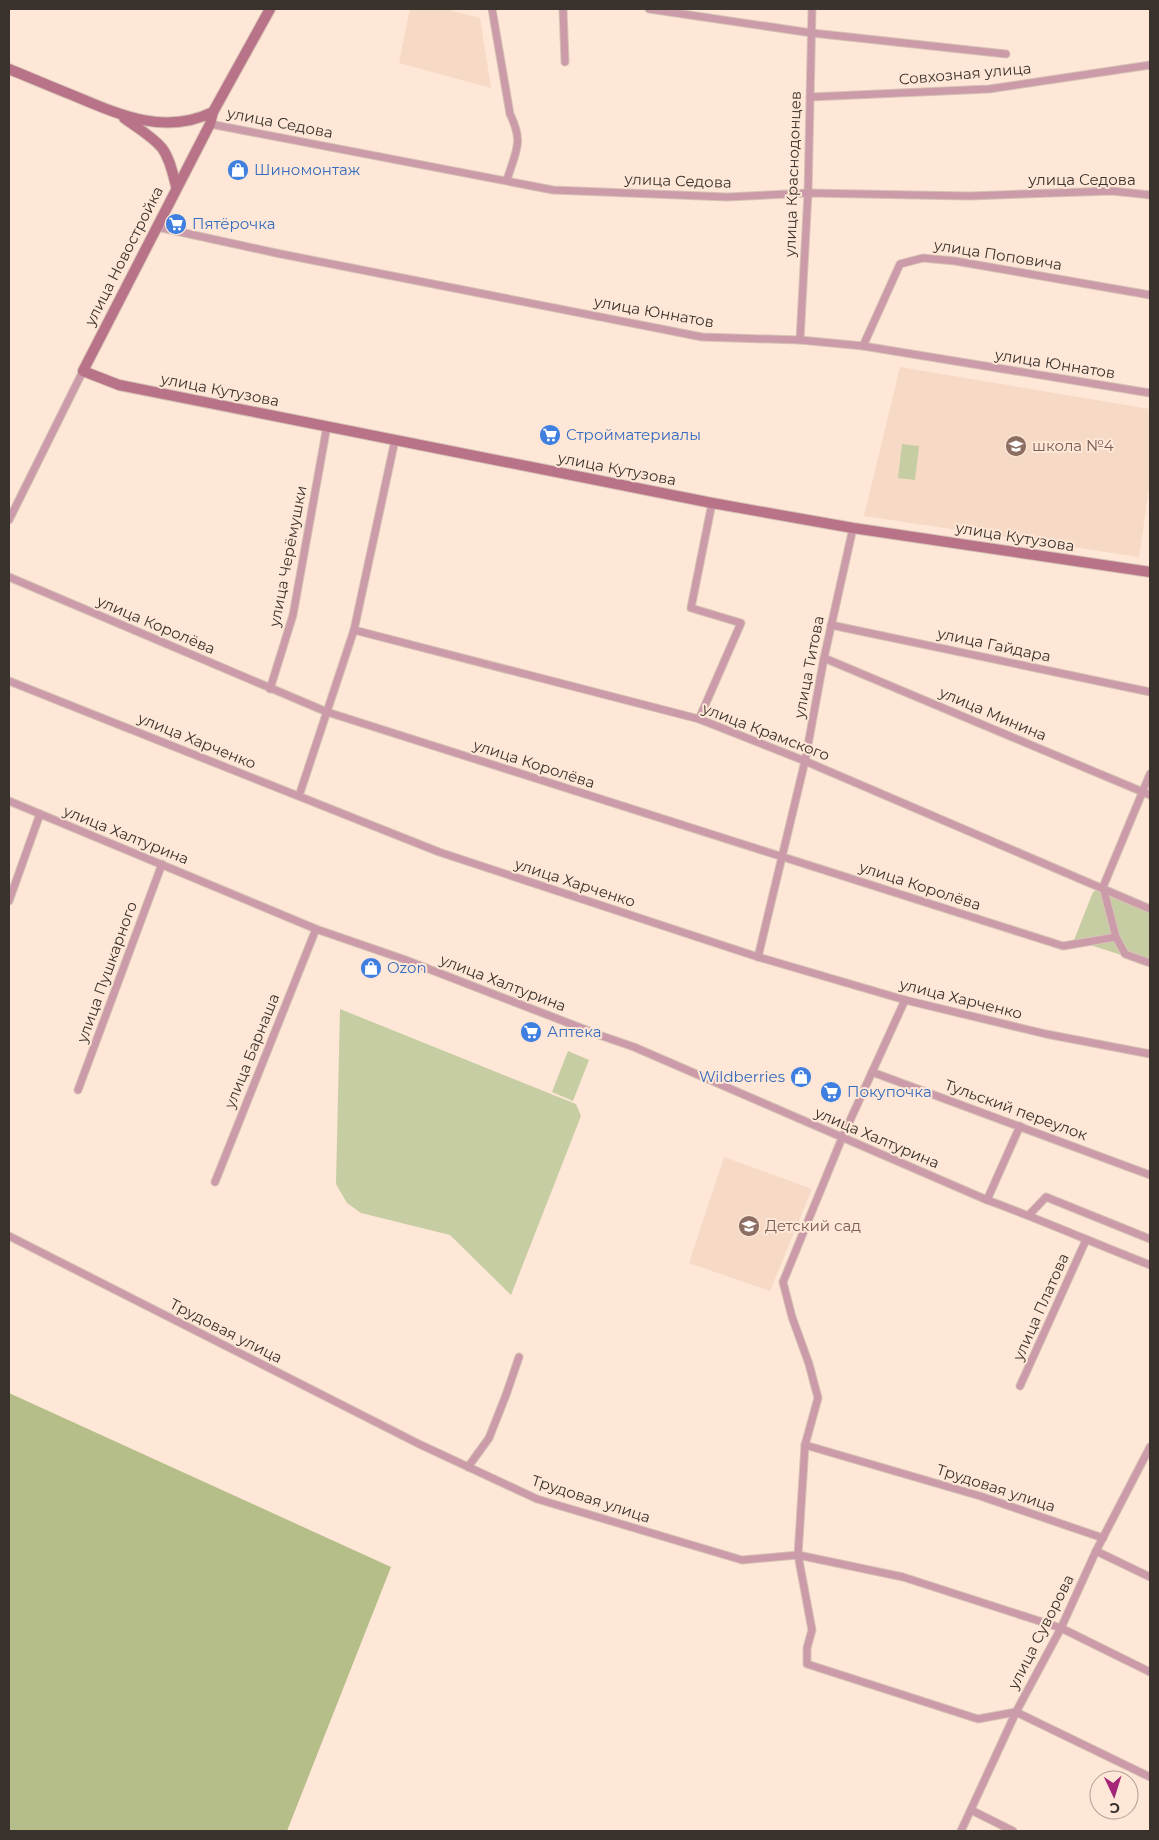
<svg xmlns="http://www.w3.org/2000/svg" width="1159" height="1840" font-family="Montserrat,sans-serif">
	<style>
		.built { fill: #f6dac5 }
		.green { fill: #c6cda2 }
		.forest { fill: #b5be88 }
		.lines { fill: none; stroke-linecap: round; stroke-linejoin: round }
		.street-casing { stroke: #d7c3b5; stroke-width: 9 }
		.secondary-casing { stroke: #d7c3b5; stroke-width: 12 }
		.street { stroke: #cb9ba9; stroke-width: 7 }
		.secondary { stroke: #b87388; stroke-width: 10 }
		.labels { text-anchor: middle; stroke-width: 4; stroke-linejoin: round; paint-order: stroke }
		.street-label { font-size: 15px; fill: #3a322c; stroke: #fee7d7 }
		.shop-label { font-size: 15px; fill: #366cbe; stroke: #fee7d7; text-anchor: start }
		.education-label { font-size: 15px; fill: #785e54; stroke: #fee7d7; text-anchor: start }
	</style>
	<rect width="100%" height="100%" fill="#fee7d7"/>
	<g class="built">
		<path d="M410,9H446L480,18L491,88L399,63Z"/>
		<path d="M900,367L1150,409V482L1139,557L864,516Z"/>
		<path d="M724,1157L812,1189L770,1291L689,1263Z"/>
	</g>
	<g class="green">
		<path d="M902,444L919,446L915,480L898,478Z"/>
		<path d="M1103,887L1150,909V964L1074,940L1093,892Z"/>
		<path d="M340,1009L576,1104L581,1116L511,1295L450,1235L361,1213L347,1203L336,1184Z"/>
		<path d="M568,1051L589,1060L573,1101L552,1092Z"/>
	</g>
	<path class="forest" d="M9,1393L391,1567L287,1831H9Z"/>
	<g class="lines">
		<g class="street-casing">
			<g id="street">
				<path d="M492,9L510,114C524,143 516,150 507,180"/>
				<path d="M563,9L565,62"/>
				<path d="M649,9L812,33L1006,54"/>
				<path d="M810,97L989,89L1150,65"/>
				<path d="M210,124L553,190L727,197L808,193L969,196L1112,191L1150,195"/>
				<path d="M157,227L276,253L702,337L800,340L863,346L1150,393"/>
				<path d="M800,340L808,193L812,9"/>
				<path d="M863,346L900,264L923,258L955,261L1150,295"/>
				<path d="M9,520L83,371"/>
				<path d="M9,577L327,712L1063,946L1116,937L1103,887L1150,774"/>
				<path d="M831,625L1150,692"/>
				<path d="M354,630L699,719L805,761L1150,909"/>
				<path d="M824,658L1150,795"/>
				<path d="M9,681L439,852L758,957L905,1000L1046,1034L1150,1054"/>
				<path d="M270,689L293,615L327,426"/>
				<path d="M699,719L741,623L691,608L712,503"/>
				<path d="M299,796L354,630L395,440"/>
				<path d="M9,801L316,929L403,959L602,1036L634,1047L987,1200C1042,1220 1096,1244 1150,1265"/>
				<path d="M9,901L40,814"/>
				<path d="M1116,937L1125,954L1150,963"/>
				<path d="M758,957L805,761L824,658L853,528"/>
				<path d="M872,1072L1150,1175"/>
				<path d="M78,1090L162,864"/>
				<path d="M215,1182L316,929"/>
				<path d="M987,1200L1020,1126"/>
				<path d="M1029,1215L1046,1197L1150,1239"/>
				<path d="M9,1236L419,1444L537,1499L742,1560L798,1555L805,1445L980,1496L1103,1538"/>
				<path d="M1020,1386L1086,1240"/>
				<path d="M805,1445L818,1398L809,1364L792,1317L783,1282L842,1138L905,1000"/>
				<path d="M468,1467L489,1438L506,1395L519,1357"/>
				<path d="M1096,1551L1150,1577"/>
				<path d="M1150,1672L1061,1628L903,1577L798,1555L812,1630L807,1648V1664L978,1719L1016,1712L1150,1777"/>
				<path d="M971,1810L1013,1831"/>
				<path d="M961,1831L1016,1712L1061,1628L1096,1551L1150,1447"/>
			</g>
		</g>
		<g class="secondary-casing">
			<g id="secondary">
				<path d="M270,9L213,112L210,124L83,371L119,385L712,503L853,528L1150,572"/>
				<path d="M9,69C31,78 54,88 77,97C122,116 166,135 213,112"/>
				<path d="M124,118C136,127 152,136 162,148C170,159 173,174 176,186"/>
			</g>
		</g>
		<use href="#street" class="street"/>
		<use href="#secondary" class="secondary"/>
	</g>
	<defs>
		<g id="shop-disc" transform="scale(1.125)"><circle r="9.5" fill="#3f7fe0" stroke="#fee7d7"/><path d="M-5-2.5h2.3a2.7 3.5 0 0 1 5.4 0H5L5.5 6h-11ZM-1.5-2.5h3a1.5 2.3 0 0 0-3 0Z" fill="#fff"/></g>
		<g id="supermarket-disc" transform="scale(1.125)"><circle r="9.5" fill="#3f7fe0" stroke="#fee7d7"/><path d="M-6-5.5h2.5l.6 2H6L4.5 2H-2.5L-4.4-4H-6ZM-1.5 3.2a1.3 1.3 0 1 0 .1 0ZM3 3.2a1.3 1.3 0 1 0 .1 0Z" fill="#fff"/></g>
		<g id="school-disc" transform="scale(1.125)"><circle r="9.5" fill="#8d6e63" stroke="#fee7d7"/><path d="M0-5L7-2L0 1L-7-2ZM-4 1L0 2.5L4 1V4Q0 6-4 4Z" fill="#fff"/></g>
	</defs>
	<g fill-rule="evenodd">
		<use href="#shop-disc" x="238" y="170"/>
		<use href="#supermarket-disc" x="176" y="224"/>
		<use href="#supermarket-disc" x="550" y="435"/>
		<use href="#school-disc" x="1016" y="446"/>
		<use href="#shop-disc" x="371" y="968"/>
		<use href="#supermarket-disc" x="531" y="1032"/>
		<use href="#shop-disc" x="801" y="1077"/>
		<use href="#supermarket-disc" x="831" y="1092"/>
		<use href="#school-disc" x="749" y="1226"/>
	</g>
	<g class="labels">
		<g class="street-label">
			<text transform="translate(965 74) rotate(-5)" y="5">Совхозная улица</text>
			<text transform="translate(280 123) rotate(11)" y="5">улица Седова</text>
			<text transform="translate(793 174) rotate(-88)" y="5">улица Краснодонцев</text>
			<text x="1082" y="185">улица Седова</text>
			<text transform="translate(678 181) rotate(2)" y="5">улица Седова</text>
			<text transform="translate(998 255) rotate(9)" y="5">улица Поповича</text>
			<text transform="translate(124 256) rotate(-63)" y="5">улица Новостройка</text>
			<text transform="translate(654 312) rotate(10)" y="5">улица Юннатов</text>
			<text transform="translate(1055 364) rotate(9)" y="5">улица Юннатов</text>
			<text transform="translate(220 390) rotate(11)" y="5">улица Кутузова</text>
			<text transform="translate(617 469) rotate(11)" y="5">улица Кутузова</text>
			<text transform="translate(1015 537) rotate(9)" y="5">улица Кутузова</text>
			<text transform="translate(288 556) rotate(-79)" y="5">улица Черёмушки</text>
			<text transform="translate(156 625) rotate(23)" y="5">улица Королёва</text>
			<text transform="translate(994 645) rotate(12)" y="5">улица Гайдара</text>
			<text transform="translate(809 667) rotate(-79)" y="5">улица Титова</text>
			<text transform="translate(993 714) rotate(23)" y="5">улица Минина</text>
			<text transform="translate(766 732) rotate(21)" y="5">улица Крамского</text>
			<text transform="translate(197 741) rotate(22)" y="5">улица Харченко</text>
			<text transform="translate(534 764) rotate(18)" y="5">улица Королёва</text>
			<text transform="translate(126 835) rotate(22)" y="5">улица Халтурина</text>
			<text transform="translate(575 883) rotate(18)" y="5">улица Харченко</text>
			<text transform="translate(920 886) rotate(18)" y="5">улица Королёва</text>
			<text transform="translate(107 972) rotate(-70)" y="5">улица Пушкарного</text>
			<text transform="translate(503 983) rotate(21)" y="5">улица Халтурина</text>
			<text transform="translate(961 999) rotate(14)" y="5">улица Харченко</text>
			<text transform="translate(252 1051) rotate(-68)" y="5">улица Барнаша</text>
			<text transform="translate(1016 1110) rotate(20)" y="5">Тульский переулок</text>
			<text transform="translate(877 1138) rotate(23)" y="5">улица Халтурина</text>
			<text transform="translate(1041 1307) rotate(-66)" y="5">улица Платова</text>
			<text transform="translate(226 1331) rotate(27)" y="5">Трудовая улица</text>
			<text transform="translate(996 1488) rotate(18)" y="5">Трудовая улица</text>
			<text transform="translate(591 1499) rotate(18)" y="5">Трудовая улица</text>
			<text transform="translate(1041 1632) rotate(-63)" y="5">улица Суворова</text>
		</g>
		<g class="shop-label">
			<text x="254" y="175">Шиномонтаж</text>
			<text x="192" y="229">Пятёрочка</text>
			<text x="566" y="440">Стройматериалы</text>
			<text x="387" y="973">Ozon</text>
			<text x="547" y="1037">Аптека</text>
			<text x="785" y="1082" text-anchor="end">Wildberries</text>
			<text x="847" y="1097">Покупочка</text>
		</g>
		<g class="education-label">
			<text x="1032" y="451">школа №4</text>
			<text x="765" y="1231">Детский сад</text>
		</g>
	</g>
	<rect width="1159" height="1840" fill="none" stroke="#3a322c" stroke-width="20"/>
	<g transform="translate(1114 1795) rotate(176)"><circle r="24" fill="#fee7d7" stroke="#b09f93"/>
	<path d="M0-4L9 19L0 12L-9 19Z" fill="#a42678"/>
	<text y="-8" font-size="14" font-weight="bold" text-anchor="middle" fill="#3a322c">С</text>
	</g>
</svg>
